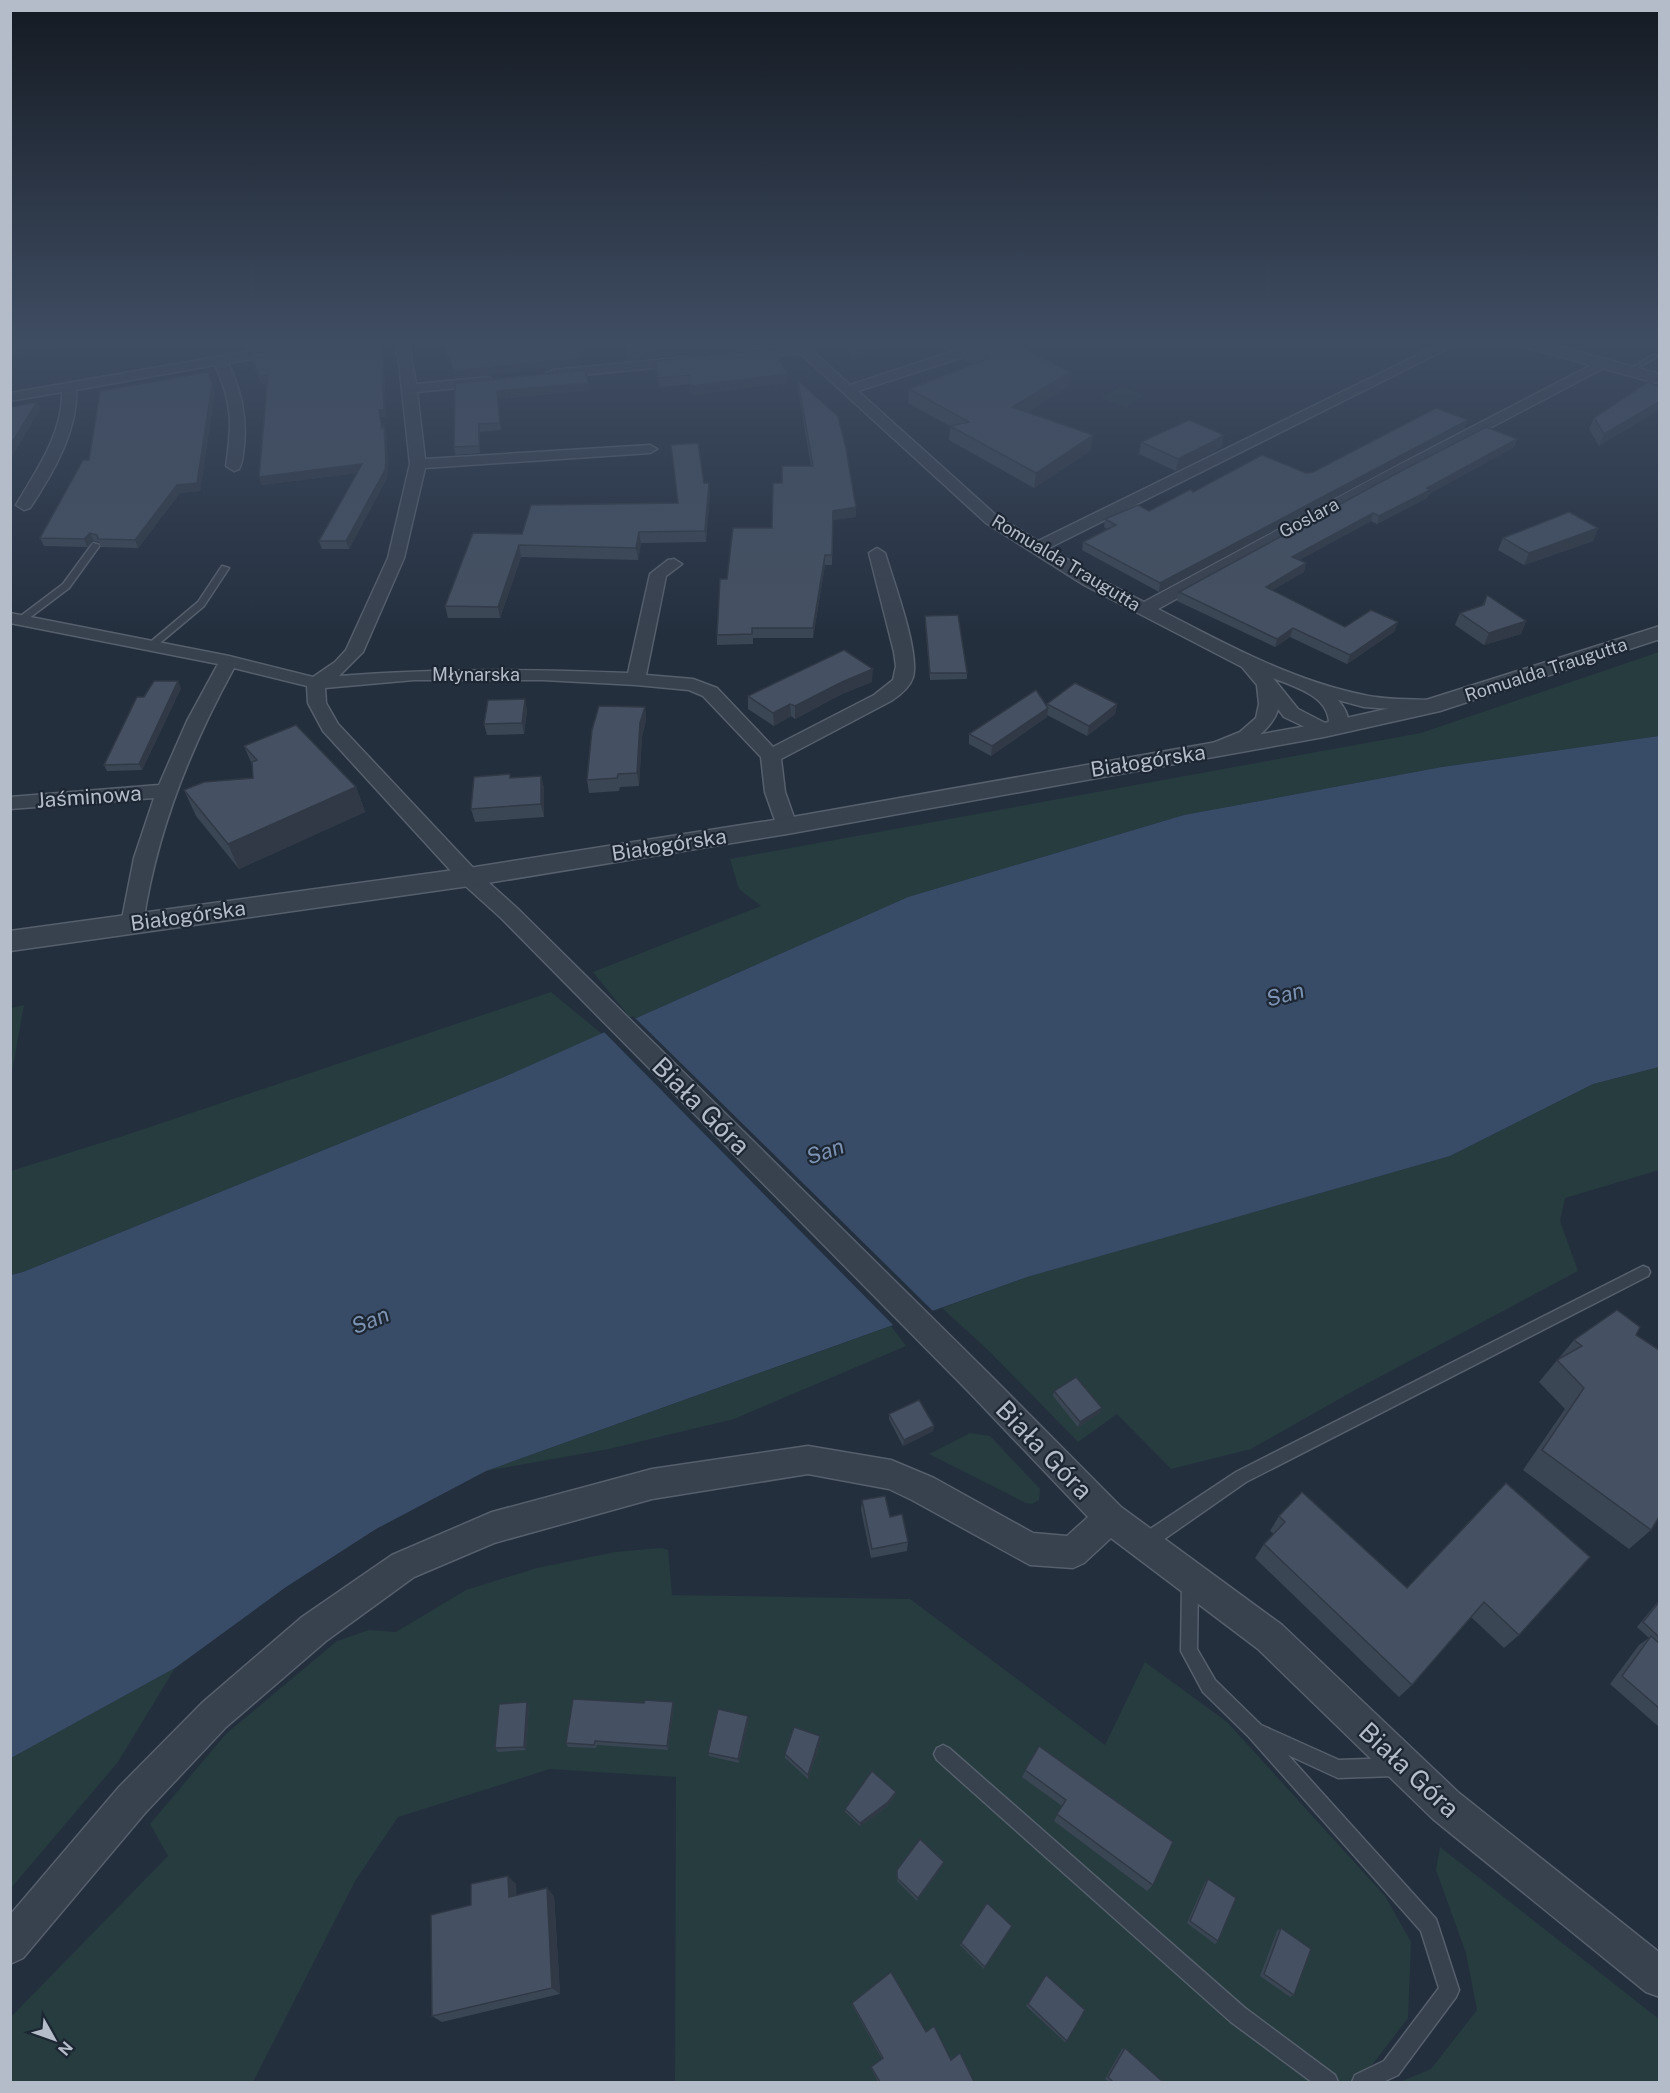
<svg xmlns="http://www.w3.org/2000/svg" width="1670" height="2093" font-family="'Public Sans',sans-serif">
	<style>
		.green { fill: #263c3f }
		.water { fill: #394c67 }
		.pier { fill: #242f3e }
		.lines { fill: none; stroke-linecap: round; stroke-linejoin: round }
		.service-casing { stroke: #565f6c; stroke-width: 3 }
		.minor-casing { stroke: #565f6c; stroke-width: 3 }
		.tertiary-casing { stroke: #565f6c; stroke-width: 3 }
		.service { fill: #38414e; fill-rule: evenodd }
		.minor { fill: #38414e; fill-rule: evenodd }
		.tertiary { fill: #38414e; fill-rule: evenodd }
		.wall { fill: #3b4654 }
		.shaded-wall { fill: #303945 }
		.building { fill: #455162; stroke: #303945; stroke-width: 1.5 }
		.labels { text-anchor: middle; stroke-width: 4.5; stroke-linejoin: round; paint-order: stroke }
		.far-street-label { font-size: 18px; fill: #b4bcc9; stroke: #1d2633 }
		.street-label { font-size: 21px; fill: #b4bcc9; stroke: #1d2633 }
		.water-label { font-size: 22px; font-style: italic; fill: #7c92b1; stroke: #1d2633 }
		.near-street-label { font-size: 26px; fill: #b4bcc9; stroke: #1d2633 }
	</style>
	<rect width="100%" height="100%" fill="#242f3e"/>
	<g class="green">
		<path d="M1121,387L1145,395L1126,407L1101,398Z"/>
		<path d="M1659,652V736L1442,767L1184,815L908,897L632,1020L593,972L761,906L739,889L730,859L1421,733Z"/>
		<path d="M551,992L602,1034L504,1077L23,1272L11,1275V1171L123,1136Z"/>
		<path d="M24,1005L11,1077V1008Z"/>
		<path d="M1659,1067V1170L1565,1198L1560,1221L1578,1271L1355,1390L1251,1449L1171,1469L1117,1414L1078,1442L989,1351L942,1308L1027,1277L1450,1156L1593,1084Z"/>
		<path d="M891,1326L906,1346L734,1419L609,1449L486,1471Z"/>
		<path d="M970,1433L990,1436L1040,1489L1039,1500L1032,1504L1026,1503L929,1454Z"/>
		<path d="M661,1548L668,1550L672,1595L910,1599L1105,1745L1145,1662L1227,1722L1385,1896L1411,1942L1408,2018L1359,2082H675L676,1777L550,1769L398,1817L355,1881L253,2082H11L10,2018L168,1856L150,1824L226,1734L337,1641L369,1630L396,1632L466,1590L537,1568L615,1552Z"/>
		<path d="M175,1668L118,1762L11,1888V1758Z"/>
		<path d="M1440,1847L1659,2019V2082H1400L1431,2069L1477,2010L1466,1953L1436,1870Z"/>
	</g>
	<path class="water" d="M1659,736V1067L1593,1084L1450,1156L1027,1277L486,1471L376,1529L286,1587L175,1668L11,1758V1275L23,1272L504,1077L908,897L1184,815L1442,767Z"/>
	<path class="pier" d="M633,1016L935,1313L896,1328L602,1030Z"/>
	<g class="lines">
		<g class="service-casing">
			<g id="service">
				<path d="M1653,355L1658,356L1631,372L1626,371Z"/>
				<path d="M93,543L100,545L69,588L24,622H18V618L63,584Z"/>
				<path d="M222,566L229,568L204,606L154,648H148V644L198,602Z"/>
				<path d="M1643,1266L1648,1268L1650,1272L1648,1276L1246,1482L1150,1549L1144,1551L1138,1549L1136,1543L1138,1537L1236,1472Z"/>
				<path d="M1190,1574L1196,1576L1198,1582L1197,1649L1215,1680L1261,1725L1339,1760L1394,1758L1400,1761L1403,1767L1400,1773L1394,1776L1338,1778L1288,1755L1436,1919L1459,1990L1456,1997L1398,2075L1383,2082H1352L1355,2075L1384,2061L1439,1988L1421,1931L1249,1737L1203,1692L1181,1651L1182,1582L1184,1576Z"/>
				<path d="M943,1745L949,1748L1245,2008L1335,2075L1338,2082H1312L1231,2022L937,1760L934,1754L937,1748Z"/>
			</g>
		</g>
		<g class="minor-casing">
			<g id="minor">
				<path d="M309,341H339L333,345L228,363C241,391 247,415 244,446C243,454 243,462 239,469L234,471L226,466C232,426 233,403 215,365L76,390C78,431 52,475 30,508L24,510L16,505C36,471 63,433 62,392L10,401V393Z"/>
				<path d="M394,341H408L416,384L488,377L495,381L488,385L417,392L425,459L650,445L657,449L650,453L425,468L404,558L363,652L339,676C436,668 531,669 628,673L650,574L668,560L674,559L682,564L666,576L646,675L693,679L717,688L773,747L874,695L893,680L896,666L894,652L869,553L877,548L885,553C893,580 920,652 913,677C910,687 900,695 891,701L781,759L785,792L797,826L794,831L787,833L780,831L777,826L765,792L761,757L703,696L689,690L636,685L543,680H414L325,688L326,703L338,724L477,872L517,908L989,1374L1121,1507L1282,1625L1459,1793L1660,1953V1997L1646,1992L1433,1819L1258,1649L1111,1538L1084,1563L1073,1568L1030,1565L912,1500L889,1489L808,1474L652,1499L494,1543L414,1577L326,1641L226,1727L145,1813L23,1958L10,1964V1915L119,1787L202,1703L302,1617L392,1555L492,1512L652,1469L808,1446L891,1460L934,1478L1033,1533L1067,1536L1088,1517L969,1392L501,918L461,882L323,731L308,703L307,686L234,668C190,748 156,833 143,924L140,929L132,932L124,929L121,924L134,858L154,798L10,809V797L159,785L187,721L218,664L10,623V613L229,656L313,677L335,662L346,650L388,558L410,464L399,362Z"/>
				<path d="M788,341H802L850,385L984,341H1004L1003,344L858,391L998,517L1038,541L1446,341H1463L1049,548L1096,577L1144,602L1387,471L1599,361H1609L1611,364L1397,477L1158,609C1224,643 1290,680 1364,695C1385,700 1410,699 1432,700L1439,702L1441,706L1439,710L1432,712L1364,707L1338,700C1346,709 1352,721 1345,732H1332L1324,736L1284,717L1278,709C1272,733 1232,759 1208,753L1205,749L1208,745L1240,732L1256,718L1259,704L1257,685L1242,667L1084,585L986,523L800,353L740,359L733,355L740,351L792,346ZM1273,678C1295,687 1330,696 1329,725L1298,709Z"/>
				<path d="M688,357L695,361L693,364L552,378L545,374L552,370Z"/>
			</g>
		</g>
		<g class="tertiary-casing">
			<g id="tertiary">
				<path d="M1512,341H1539L1660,374V384L1514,344Z"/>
				<path d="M1660,626V639L1440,711L1324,737L787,834L469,886L10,951V931L469,868L787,818L1324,723L1426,700Z"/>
			</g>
		</g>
		<use href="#service" class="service"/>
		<use href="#minor" class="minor"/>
		<use href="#tertiary" class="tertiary"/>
	</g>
	<g class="wall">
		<path d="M431,341H577L582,365L456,378L443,346L435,347Z"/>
		<path d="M622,341H763V347L628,359Z"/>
		<path d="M836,341H922L854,357Z"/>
		<path d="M926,341H976L946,351Z"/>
		<path d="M964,345L1071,372L1069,386L1027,412L1091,450L1034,488L949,440L950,426L908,403L909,389L973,364L963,359Z"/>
		<path d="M383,349L386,417H380L382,427L384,423L386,431L388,469L387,478L349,549H322L319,541L357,473L261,485L267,383L262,384L251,361L249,354Z"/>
		<path d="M654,361L788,374V383L691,395L690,384L660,387L655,370Z"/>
		<path d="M798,381L856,507V517L833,520L832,565H825L813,638H753V644L717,645V635L727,579L772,528L782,483L811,466L798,389Z"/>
		<path d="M455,383H588L589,390L499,399L501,430L480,432V453L455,455L454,447Z"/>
		<path d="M1659,386L1599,446L1589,429L1594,418Z"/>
		<path d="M215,392L200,491L180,493L138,548L101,547L99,542L94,541L87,547L44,546L40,538L89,460Z"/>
		<path d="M1465,428L1159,592L1082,550L1083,542L1108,529L1104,527L1105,519L1149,511L1193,492L1313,472Z"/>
		<path d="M1517,439L1514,447L1429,494L1427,498L1377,524L1371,521L1299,560L1306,563L1304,572L1272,590L1345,627L1395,631L1347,664L1290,637L1275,647L1177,601L1179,592Z"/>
		<path d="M1141,442L1222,446L1212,453L1176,471L1139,454Z"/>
		<path d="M704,483L710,494L706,542L641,543L638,560L521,557L500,618H448L445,606L522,534L678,503Z"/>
		<path d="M1598,528L1593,541L1524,565L1498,550L1503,538Z"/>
		<path d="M1487,595L1526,621L1521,634L1484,645L1455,625L1460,613L1482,606Z"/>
		<path d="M925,616L967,673V679L930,680L925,622Z"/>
		<path d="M872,682L842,694L795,719L791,716L774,726L748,709V696Z"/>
		<path d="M181,688L142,770L107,771L104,765Z"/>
		<path d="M1117,704L1115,714L1087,736L1047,715V717L991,756L969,744V734L1046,705Z"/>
		<path d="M645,707L646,720L642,736L639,786L620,787L619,791L589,793L587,780Z"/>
		<path d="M527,710L524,734L487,735L484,724Z"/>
		<path d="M244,746L356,787L365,812L239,869L196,816L184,790L253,778V767Z"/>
		<path d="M541,776L544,789V817L475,822L471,809L511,778Z"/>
		<path d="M1636,1335L1651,1530L1629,1549L1523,1470L1565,1409L1539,1382L1574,1340Z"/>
		<path d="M1054,1391L1100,1413L1078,1427L1053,1396Z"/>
		<path d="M889,1414L934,1426L933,1431L903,1446L889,1419Z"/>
		<path d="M1506,1483L1519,1635L1504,1648L1471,1617L1412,1685L1399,1697L1255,1558L1264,1544L1274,1534L1270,1531L1279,1516L1407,1588Z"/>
		<path d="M862,1500L890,1517L908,1542L907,1551L871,1558L861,1510Z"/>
		<path d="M1659,1601V1727L1610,1684L1639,1645L1649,1638L1637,1627L1655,1605Z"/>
		<path d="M527,1702L529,1706L526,1750L498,1752L495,1748Z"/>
		<path d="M673,1702L674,1706L668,1750L597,1745L596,1748L568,1747L566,1743L644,1703Z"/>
		<path d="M748,1716L749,1720L739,1763L709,1756L708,1753Z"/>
		<path d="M821,1740L808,1779L785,1758V1754Z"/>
		<path d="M1039,1746L1153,1885L1147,1891L1054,1821L1062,1806L1022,1777Z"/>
		<path d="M896,1792L895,1795L888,1806L860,1826L845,1812V1809Z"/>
		<path d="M943,1865L917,1901L897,1881V1870Z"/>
		<path d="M1208,1879L1218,1941L1215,1944L1187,1923L1205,1882Z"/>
		<path d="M516,1884V1895L554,1896L560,1994L442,2022L432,2016L471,1905Z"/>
		<path d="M1012,1926L984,1969L960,1945L961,1943Z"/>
		<path d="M1281,1928L1294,1995L1290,1997L1260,1976L1277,1931Z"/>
		<path d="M1045,1977L1067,2041L1065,2042L1026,2006Z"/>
		<path d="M852,2003L926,2032L974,2082H878L871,2068V2067L882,2059L852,2005Z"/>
		<path d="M1125,2048L1163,2082H1109L1105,2079L1122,2049Z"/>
	</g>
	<g class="shaded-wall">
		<path d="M20,341H107L10,358V343Z"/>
		<path d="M253,341H295L246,350L243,343Z"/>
		<path d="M434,341H442L443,346L435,347Z"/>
		<path d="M742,341H763V347L628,359L627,352Z"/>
		<path d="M891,341H922L854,357V350Z"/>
		<path d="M954,341H976L946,351L947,344Z"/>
		<path d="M382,342L383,349L386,417H380L384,435L379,410Z"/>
		<path d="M581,358L582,365L456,378L454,371Z"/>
		<path d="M1071,372L1069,386L1011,421L1012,407Z"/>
		<path d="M788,374V383L691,395V386Z"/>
		<path d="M268,375L270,382L262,384L260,376Z"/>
		<path d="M588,383L589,390L499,399L501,430L497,391Z"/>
		<path d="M212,385L215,392L200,491L180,493L138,548L135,540Z"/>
		<path d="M37,402L40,409L10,460V446Z"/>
		<path d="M1659,402V410L1599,446L1604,434Z"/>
		<path d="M1468,420L1465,428L1159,592L1160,583Z"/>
		<path d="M384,423L386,431L388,469L387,478L349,549L346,541Z"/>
		<path d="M479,424L480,432V453L479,446Z"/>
		<path d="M1093,435L1091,450L1034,488L1036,473Z"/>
		<path d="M1224,435L1222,446L1212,453L1176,471L1178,459Z"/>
		<path d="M1517,439L1514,447L1429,494L1427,498L1377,524L1379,516Z"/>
		<path d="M362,464L364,472L261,485L259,477Z"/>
		<path d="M709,483L710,494L706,542L705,531Z"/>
		<path d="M856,507V517L833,520L832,565L833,511Z"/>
		<path d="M1373,513L1371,521L1290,565L1292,557Z"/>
		<path d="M1598,528L1593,541L1524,565L1529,553Z"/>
		<path d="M639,532L641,543L638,560L636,548Z"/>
		<path d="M90,533L94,541L87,547L84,539Z"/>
		<path d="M519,545L521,557L500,618L498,607Z"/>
		<path d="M825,555V565L813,638V628Z"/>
		<path d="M1306,563L1304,572L1263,596L1266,587Z"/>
		<path d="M1526,621L1521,634L1484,645L1489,633Z"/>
		<path d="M1398,622L1395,631L1347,664L1350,655Z"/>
		<path d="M1293,628L1290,637L1275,647L1277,639Z"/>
		<path d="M873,669L872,682L842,694L795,719V706L842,682Z"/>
		<path d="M178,681L181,688L142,770L139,764Z"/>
		<path d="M525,699L527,710L524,734L522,723Z"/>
		<path d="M790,704L791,716L774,726L773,713Z"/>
		<path d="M1117,704L1115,714L1087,736L1089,726Z"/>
		<path d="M645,707L646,720L642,736L639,786L637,773L640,723Z"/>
		<path d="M1048,708L1047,717L991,756L992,746Z"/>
		<path d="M541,776L544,789V817L541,804Z"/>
		<path d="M356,787L365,812L239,869L228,844Z"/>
		<path d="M1102,1408L1100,1413L1078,1427L1080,1422Z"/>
		<path d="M934,1426L933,1431L903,1446L904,1440Z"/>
		<path d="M527,1702L529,1706L526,1750L524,1747Z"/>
		<path d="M673,1702L674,1706L668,1750L667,1746Z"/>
		<path d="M748,1716L749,1720L739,1763L738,1759Z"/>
		<path d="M820,1736L821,1740L808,1779V1775Z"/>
		<path d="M896,1792L895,1795L888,1806L860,1826V1823Z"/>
		<path d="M944,1862L943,1865L917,1901L918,1898Z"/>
		<path d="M508,1876L516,1884L517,1905L509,1897Z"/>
		<path d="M547,1888L554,1896L560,1994L552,1988Z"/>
	</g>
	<g class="building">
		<path d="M326,341L382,342L384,410H379L382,428L384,423L386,462L385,470L346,541H319L362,464L259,477L268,375L260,376L249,354Z"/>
		<path d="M442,341H577L581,358L454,371Z"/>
		<path d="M624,341H742L627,352Z"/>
		<path d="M844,341H891L854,350Z"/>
		<path d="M942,341H954L947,344Z"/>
		<path d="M977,341H1008L1071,372L1012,407L1093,435L1036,473L950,426L969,422L909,389L990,358L964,345Z"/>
		<path d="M772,349L788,374L691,386L689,375L659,378L654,361Z"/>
		<path d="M585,370L588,383L497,391L500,423L479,424V446L454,447L455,383Z"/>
		<path d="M208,372L212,385L197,483L177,485L135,540L98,539L97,535L90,533L84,539L40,538L83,460H89L100,391Z"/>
		<path d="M798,381L838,416L846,449L856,507L833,511L832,555H825L813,628H752V634L717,635L720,579H727L733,528H772L773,483H782V466H813Z"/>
		<path d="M1648,382L1659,386V402L1604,434L1594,418Z"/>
		<path d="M37,402L10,446V407Z"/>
		<path d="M1436,408L1468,420L1160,583L1083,542L1116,525L1105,519L1138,505L1149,511L1191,489L1193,492L1262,455L1306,473L1313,472Z"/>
		<path d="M1189,420L1224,435L1214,441L1178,459L1141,442Z"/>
		<path d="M1486,427L1517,439L1427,488L1430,490L1379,516L1373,513L1292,557L1306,563L1266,587L1345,627L1371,610L1398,622L1350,655L1293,628L1277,639L1179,592L1401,471Z"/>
		<path d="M698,443L704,483H709L705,531L639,532L636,548L519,545L498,607L445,606L473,533L522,534L531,505L678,503L671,445Z"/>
		<path d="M1569,512L1598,528L1529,553L1503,538Z"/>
		<path d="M1487,595L1526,621L1489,633L1460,613L1484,605Z"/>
		<path d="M958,615L967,673H930L925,616Z"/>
		<path d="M844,650L873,669L842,682L795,706L790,704L773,713L748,696Z"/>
		<path d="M154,681H178L139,764L104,765L137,697H144Z"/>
		<path d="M1075,683L1117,704L1089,726L1047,704Z"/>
		<path d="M1036,690L1048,708L992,746L969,734Z"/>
		<path d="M525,699L522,723L484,724L488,700Z"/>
		<path d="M599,706L645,707L640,723L637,773L618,774L617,778L587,780L592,730Z"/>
		<path d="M296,725L356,787L228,844L184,790L204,782L253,778L252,762L257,760L244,746Z"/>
		<path d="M510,774V778L541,776V804L471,809L474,777Z"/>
		<path d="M1617,1310L1640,1327L1636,1335L1659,1350V1517L1651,1530L1542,1450L1584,1388L1557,1360L1582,1346L1574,1340Z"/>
		<path d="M1076,1377L1102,1408L1080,1422L1054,1391Z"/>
		<path d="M919,1400L934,1426L904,1440L889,1414Z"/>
		<path d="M1506,1483L1590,1557L1519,1635L1484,1602L1412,1685L1264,1544L1285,1522L1279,1516L1302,1492L1407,1588Z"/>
		<path d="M885,1496L890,1517L902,1514L908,1542L872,1549L862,1500Z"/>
		<path d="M1659,1602V1637L1643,1622Z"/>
		<path d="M1651,1636L1659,1643V1708L1622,1676Z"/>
		<path d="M573,1699L644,1703L645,1700L673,1702L667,1746L595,1741L594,1745L566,1743Z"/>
		<path d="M527,1702L524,1747L495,1748L499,1704Z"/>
		<path d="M718,1709L748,1716L738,1759L708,1753Z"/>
		<path d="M794,1727L820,1736L808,1775L785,1754Z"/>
		<path d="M1039,1746L1173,1842L1153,1885L1057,1814L1066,1800L1025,1770Z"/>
		<path d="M872,1771L896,1792L888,1802L860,1823L845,1809Z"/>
		<path d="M920,1839L944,1862L918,1898L897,1878V1870Z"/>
		<path d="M508,1876L509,1897L547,1888L552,1988L432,2016L431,1915L471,1905V1884Z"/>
		<path d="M1208,1879L1236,1898L1218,1941L1190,1921Z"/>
		<path d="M987,1903L1012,1926L985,1967L961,1943Z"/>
		<path d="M1281,1928L1311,1949L1294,1995L1264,1974Z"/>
		<path d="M891,1972L926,2032L934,2026L951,2060L960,2053L974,2082H880L871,2067L883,2058L852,2003Z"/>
		<path d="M1046,1975L1085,2010L1067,2041L1028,2004Z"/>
		<path d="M1125,2048L1163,2082H1113L1108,2077Z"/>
	</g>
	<linearGradient id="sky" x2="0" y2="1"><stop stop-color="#141a22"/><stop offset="0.54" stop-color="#3f4d63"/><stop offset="1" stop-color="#3f4d63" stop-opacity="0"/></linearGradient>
	<rect width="1670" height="634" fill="url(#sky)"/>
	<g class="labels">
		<g class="far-street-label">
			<text transform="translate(1309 518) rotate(-28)" y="6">Goslara</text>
			<text transform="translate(1066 563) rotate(31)" y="6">Romualda Traugutta</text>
			<text transform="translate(1546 670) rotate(-18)" y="6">Romualda Traugutta</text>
			<text x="476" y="681">Młynarska</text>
		</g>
		<g class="street-label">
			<text transform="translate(1148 761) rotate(-9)" y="7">Białogórska</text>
			<text transform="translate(89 797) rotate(-4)" y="7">Jaśminowa</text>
			<text transform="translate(669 845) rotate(-9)" y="7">Białogórska</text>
			<text transform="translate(188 916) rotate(-8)" y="7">Białogórska</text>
		</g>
		<g class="water-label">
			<text transform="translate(1285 994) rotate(-15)" y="8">San</text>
			<text transform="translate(825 1151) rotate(-19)" y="8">San</text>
			<text transform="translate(370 1320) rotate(-22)" y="8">San</text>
		</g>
		<g class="near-street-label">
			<text transform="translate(701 1106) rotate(45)" y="9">Biała Góra</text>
			<text transform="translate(1044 1450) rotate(46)" y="9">Biała Góra</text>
			<text transform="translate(1409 1770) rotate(43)" y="9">Biała Góra</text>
		</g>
	</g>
	<rect width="1670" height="2093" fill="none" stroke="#b4bcc9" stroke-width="24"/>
	<g transform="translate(54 2039) rotate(130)" stroke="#1d2633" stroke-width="4.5" paint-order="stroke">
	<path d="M0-4.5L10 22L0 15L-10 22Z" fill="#b4bcc9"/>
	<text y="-9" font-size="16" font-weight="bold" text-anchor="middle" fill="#b4bcc9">N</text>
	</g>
</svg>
